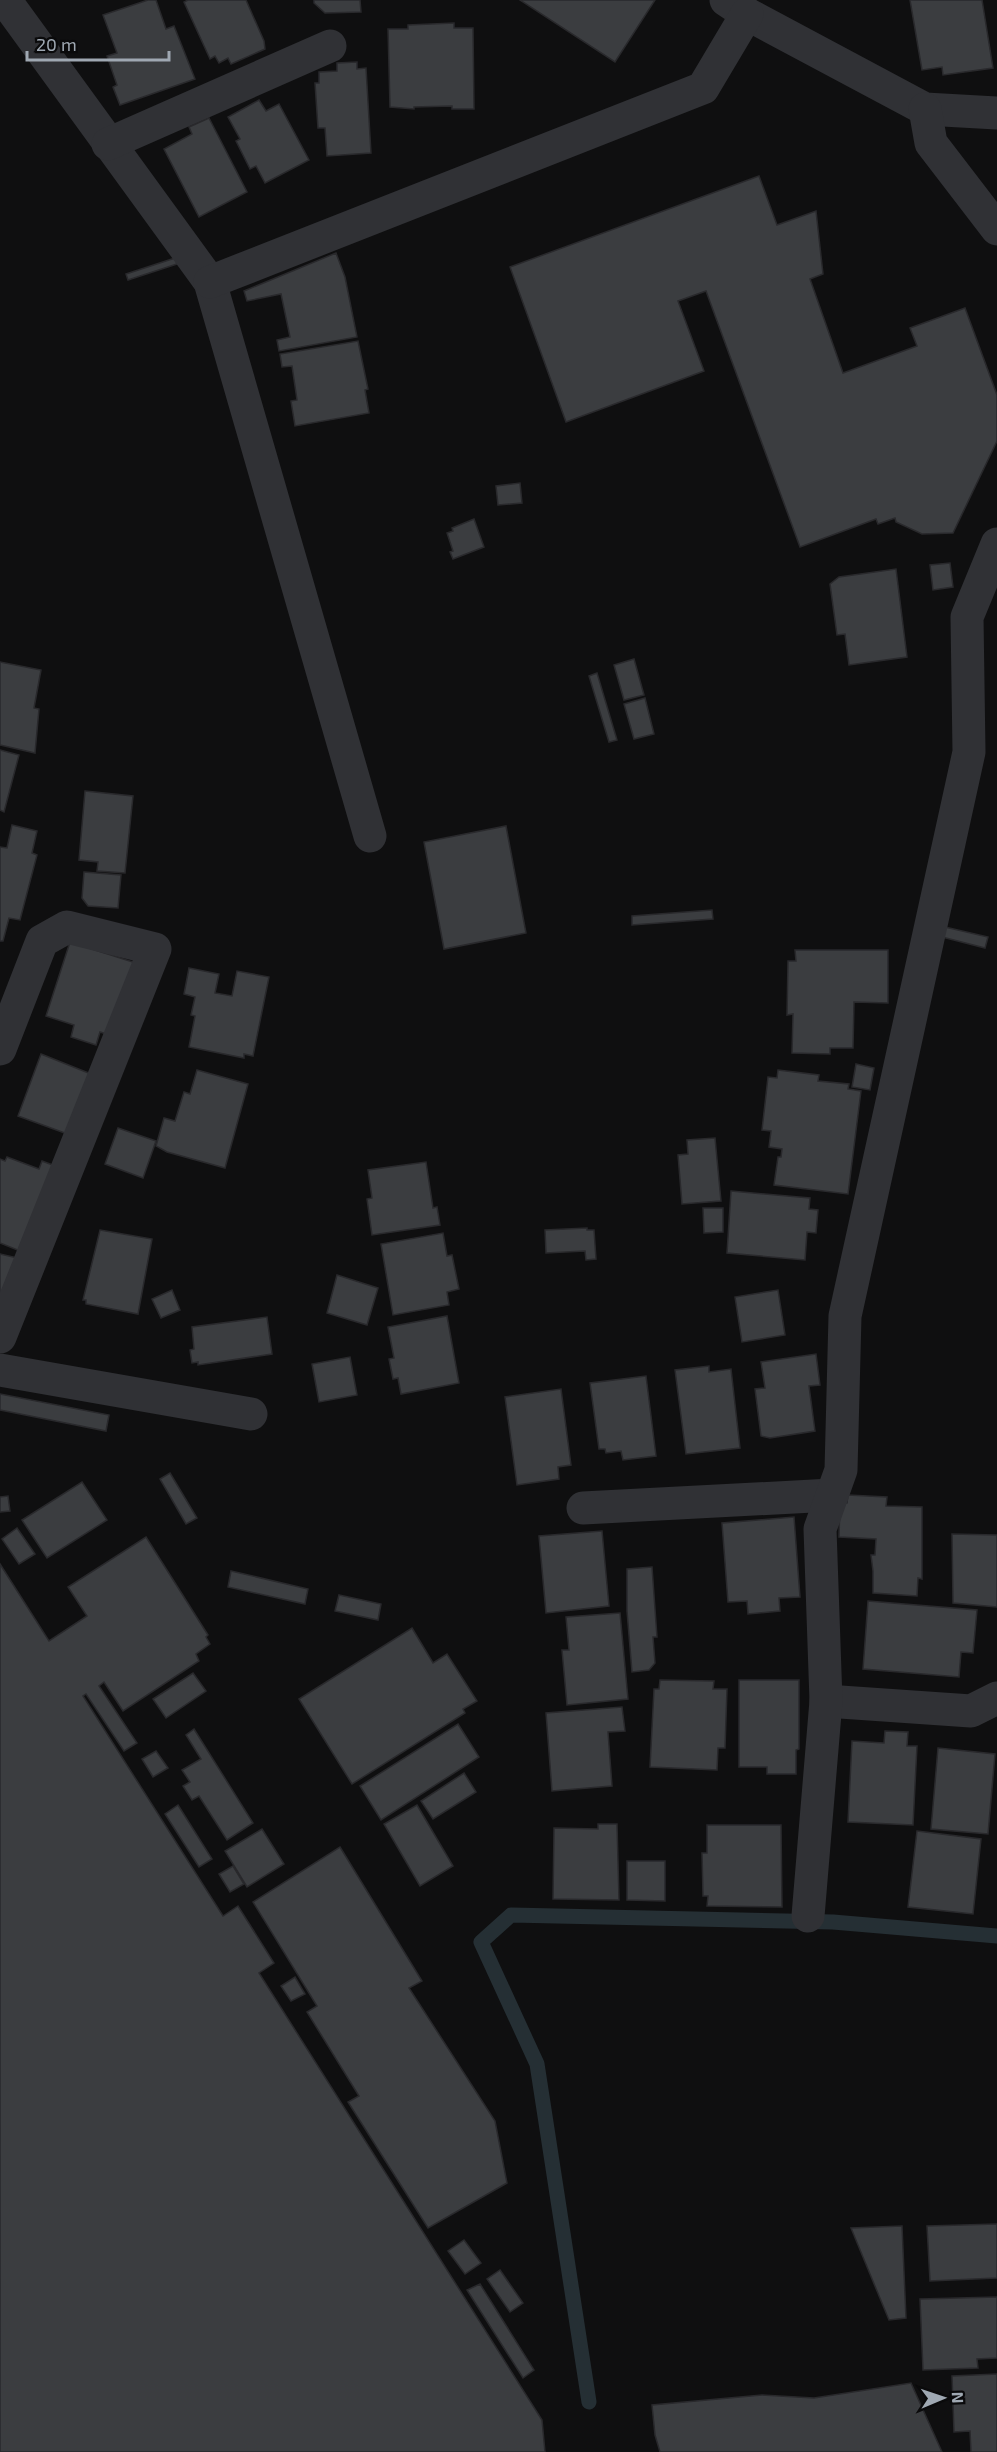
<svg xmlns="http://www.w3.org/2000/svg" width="997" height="2452" font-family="'Exo 2',sans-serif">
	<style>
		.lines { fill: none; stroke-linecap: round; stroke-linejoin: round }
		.stream { stroke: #252f34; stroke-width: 15 }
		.building { fill: #3b3d40; stroke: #29292c; stroke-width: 1.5 }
		.minor { stroke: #303135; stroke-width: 33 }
	</style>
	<rect width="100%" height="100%" fill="#0f0f10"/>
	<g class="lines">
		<path class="stream" d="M589,2402L537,2064L481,1942L511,1915L833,1922L997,1936"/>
	</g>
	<g class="building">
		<path d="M148,0H156L166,29L174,26L195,79L120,105L113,87L117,85L107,56L117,53L103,15Z"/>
		<path d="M188,0H246L264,41L265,49L231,64L228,58L219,63L215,56L210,59L184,2Z"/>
		<path d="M314,0H360L361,12L325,13L314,3Z"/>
		<path d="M520,0H655L615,62Z"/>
		<path d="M910,0H982L993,68L943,75L942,67L922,70Z"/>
		<path d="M454,23V28H473L474,109H452V106L414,107V109L390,107L388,29H408V25Z"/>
		<path d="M357,62V69L366,68L371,153L327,156L325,128H318L315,83H319V72L337,71V63Z"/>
		<path d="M259,100L266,111L279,104L309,160L265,183L256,166L250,169L236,141L240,139L228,117Z"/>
		<path d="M209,118L247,192L199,217L164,149L192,134L189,127Z"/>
		<path d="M759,176L777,225L816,211L823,274L810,279L843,373L917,346L910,328L965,308L997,395V441L953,533L922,534L896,522L895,518L878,524L876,519L800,547L706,291L678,301L704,371L566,422L510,267Z"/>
		<path d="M336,253L345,277L357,337L279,351L277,340L290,337L281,294L247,301L244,291Z"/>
		<path d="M175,258L177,264L128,280L126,274Z"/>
		<path d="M358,341L368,389L365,390L369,413L295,426L291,401L297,400L292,366L282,367L280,354Z"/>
		<path d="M520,483L522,503L498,505L496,486Z"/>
		<path d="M474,519L484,547L453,559L450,552L453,551L447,533L453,531L452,528Z"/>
		<path d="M950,563L953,587L933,590L930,565Z"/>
		<path d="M896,569L907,657L849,665L845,634L837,635L830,584L839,577Z"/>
		<path d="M634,659L644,695L624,700L614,665Z"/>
		<path d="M0,662L41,670L34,708L39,709L35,753L0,745Z"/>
		<path d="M597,673L617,740L609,742L589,676Z"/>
		<path d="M645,698L654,734L634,739L624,704Z"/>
		<path d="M0,750L19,755L4,812L0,810Z"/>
		<path d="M85,791L133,796L125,873L97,871L98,862L79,860Z"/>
		<path d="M12,825L37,831L32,853L37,855L20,920L9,918L3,941H0V847L7,848Z"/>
		<path d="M506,826L526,933L444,949L424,842Z"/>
		<path d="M84,872L121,875L118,908L88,906L82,898Z"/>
		<path d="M712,910L713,919L632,925V916Z"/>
		<path d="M945,927L988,937L985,948L942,937Z"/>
		<path d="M70,942L136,963L113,1036L100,1032L96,1045L71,1037L74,1025L46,1016Z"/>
		<path d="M795,950H888V1003L854,1002L853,1048H830V1054L792,1053L793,1014L787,1015L788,961H796Z"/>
		<path d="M189,968L219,974L215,993L232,996L237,971L269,977L253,1056L244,1054V1058L189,1047L195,1016L191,1015L195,997L184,994Z"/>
		<path d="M41,1054L96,1076L73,1136L18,1116Z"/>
		<path d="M856,1064L874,1068L870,1090L852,1087Z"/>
		<path d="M197,1070L248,1084L225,1168L167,1152L156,1146L164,1118L175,1121L184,1092L190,1094Z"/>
		<path d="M778,1070L819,1075L818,1081L849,1084L848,1089L861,1091L848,1194L774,1185L778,1157H781L782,1149L769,1147L771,1131L762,1130L768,1077L777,1078Z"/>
		<path d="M118,1128L156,1141L143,1178L105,1164Z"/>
		<path d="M715,1138L721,1201L682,1204L678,1155L688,1154L687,1140Z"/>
		<path d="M7,1157L39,1169L42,1161L58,1167L30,1255L0,1243V1159L5,1161Z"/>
		<path d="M426,1162L433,1208L437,1207L440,1225L372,1235L367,1199L372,1198L368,1170Z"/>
		<path d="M731,1191L810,1198L809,1209L818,1210L816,1233L807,1232L805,1260L727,1253Z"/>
		<path d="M703,1208H723V1232L704,1233Z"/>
		<path d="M587,1228V1230H594L596,1259L586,1260L585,1251L546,1253L545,1230Z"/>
		<path d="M100,1230L152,1239L138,1314L86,1304V1300H83Z"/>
		<path d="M443,1233L447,1256L452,1255L459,1289L447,1292L449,1305L393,1315L381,1244Z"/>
		<path d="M0,1254L22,1259L0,1323Z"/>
		<path d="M337,1275L378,1288L367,1325L327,1313Z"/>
		<path d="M172,1290L180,1310L161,1318L152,1299Z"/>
		<path d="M778,1290L785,1335L742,1342L735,1297Z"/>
		<path d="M447,1316L459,1383L401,1394L398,1378L393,1379L389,1359L394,1358L388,1327Z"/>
		<path d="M267,1317L272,1354L198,1365V1362L192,1363L190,1350L194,1349L192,1327Z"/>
		<path d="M816,1354L820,1385L809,1386L815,1431L770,1438L761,1436L755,1389L765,1388L761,1362Z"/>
		<path d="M350,1357L357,1395L319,1402L312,1364Z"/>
		<path d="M709,1366V1372L731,1369L740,1448L686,1454L675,1370Z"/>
		<path d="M646,1376L656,1456L623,1460L621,1451L606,1453L605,1449H599L590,1383Z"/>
		<path d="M561,1389L571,1465L558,1467L559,1479L517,1485L505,1397Z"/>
		<path d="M0,1394L109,1415L106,1431L0,1410Z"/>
		<path d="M170,1473L197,1518L186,1524L160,1479Z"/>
		<path d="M82,1482L107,1520L47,1558L22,1520Z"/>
		<path d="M848,1495L887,1497L886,1506L922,1507V1579L918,1578L917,1596L873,1593V1571L871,1555H875L876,1539L839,1537L840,1502L847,1503Z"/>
		<path d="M8,1496L10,1511L0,1512V1497Z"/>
		<path d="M794,1517L800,1597L779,1598L780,1611L748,1614L747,1601L728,1602L722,1523Z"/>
		<path d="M17,1528L35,1554L19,1564L2,1539Z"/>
		<path d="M602,1531L609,1606L546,1613L539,1536Z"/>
		<path d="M952,1534L997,1535V1607L953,1603Z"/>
		<path d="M146,1537L208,1635L206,1637L210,1644L196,1654L199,1661L123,1711L104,1682L99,1686L137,1743L124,1751L86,1694L83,1696L223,1916L238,1906L274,1963L259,1973L542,2420L545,2452H0V1564L49,1641L87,1616L68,1587Z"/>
		<path d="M652,1567L657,1637H653L655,1663L649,1670L632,1672L627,1611V1569Z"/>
		<path d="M231,1571L308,1589L305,1604L228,1587Z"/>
		<path d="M339,1595L381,1604L378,1620L335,1611Z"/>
		<path d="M868,1601L977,1610L973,1653L961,1652L959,1677L863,1669Z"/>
		<path d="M620,1613L628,1699L567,1705L562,1650H569L566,1617Z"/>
		<path d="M412,1628L433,1663L447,1654L477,1701L463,1709L465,1713L352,1784L299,1699Z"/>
		<path d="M193,1673L206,1691L166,1718L153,1699Z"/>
		<path d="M660,1680L714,1681L713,1689H727L725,1748H718L717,1770L650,1767L654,1689H659Z"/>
		<path d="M739,1680H799V1749L796,1750V1774H767V1767H739Z"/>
		<path d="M622,1707L625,1731L608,1732L612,1786L552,1791L546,1713Z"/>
		<path d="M458,1724L479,1757L381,1820L360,1786Z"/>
		<path d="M194,1729L253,1823L227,1840L199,1796L192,1800L183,1786L190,1782L182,1770L201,1759L186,1735Z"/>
		<path d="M885,1731L908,1732L907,1746H917L913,1825L848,1822L852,1741L884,1743Z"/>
		<path d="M938,1748L995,1754L988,1834L931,1829Z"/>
		<path d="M156,1751L168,1768L153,1777L142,1759Z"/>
		<path d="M464,1773L476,1792L433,1819L421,1801Z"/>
		<path d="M178,1805L212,1859L199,1867L165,1814Z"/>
		<path d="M417,1805L453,1866L420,1886L384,1824Z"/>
		<path d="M598,1824H617L619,1900L553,1899L554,1828L598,1829Z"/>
		<path d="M707,1825H781L782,1907L707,1906L708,1896H703L702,1853H707Z"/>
		<path d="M262,1829L284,1864L247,1887L225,1851Z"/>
		<path d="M917,1831L981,1839L973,1914L908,1907Z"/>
		<path d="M340,1847L422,1981L409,1988L495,2121L507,2183L428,2228L348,2102L359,2096L307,2012L317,2006L253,1902Z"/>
		<path d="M627,1861H665V1901L627,1900Z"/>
		<path d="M233,1866L244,1884L230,1892L219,1874Z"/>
		<path d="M295,1977L305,1994L291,2001L281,1986Z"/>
		<path d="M997,2224V2278L930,2281L927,2226Z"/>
		<path d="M902,2226L906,2318L889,2320L851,2228Z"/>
		<path d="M464,2240L481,2263L465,2274L448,2251Z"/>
		<path d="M500,2270L523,2303L510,2312L487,2279Z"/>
		<path d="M480,2284L534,2370L523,2378L467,2290Z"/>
		<path d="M997,2297V2358L977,2359L978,2368L923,2370L920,2299Z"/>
		<path d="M997,2374V2452H971L970,2431L954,2432L952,2376Z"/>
		<path d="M911,2383L942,2452H660L655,2435L652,2405L762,2395L814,2398Z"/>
	</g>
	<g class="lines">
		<g class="minor">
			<path d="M5,0L210,282L370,836"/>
			<path d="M726,0L747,14L925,109L997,113"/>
			<path d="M925,109L931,143L997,229"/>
			<path d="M108,144L330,46"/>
			<path d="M210,282L703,88L747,14"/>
			<path d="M0,1049L42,941L67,927L155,949L0,1337"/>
			<path d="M0,1370L251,1414"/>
			<path d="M583,1508L832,1495"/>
			<path d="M826,1701L971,1711L997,1698"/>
			<path d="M808,1916L826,1701L820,1529L841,1470L845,1316L969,752L967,617L997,544"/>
		</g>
	</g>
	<g transform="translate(943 2398) rotate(88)" stroke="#0a0a0b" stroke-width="4.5" paint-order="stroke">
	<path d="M0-4.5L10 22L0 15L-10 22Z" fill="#9fa8b2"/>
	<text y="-9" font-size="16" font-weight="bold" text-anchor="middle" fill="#9fa8b2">N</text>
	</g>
	<path d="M27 51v9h142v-9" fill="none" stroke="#9fa8b2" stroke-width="3"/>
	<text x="36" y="51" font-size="18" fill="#9fa8b2" stroke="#0a0a0b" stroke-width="4.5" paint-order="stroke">20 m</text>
</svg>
